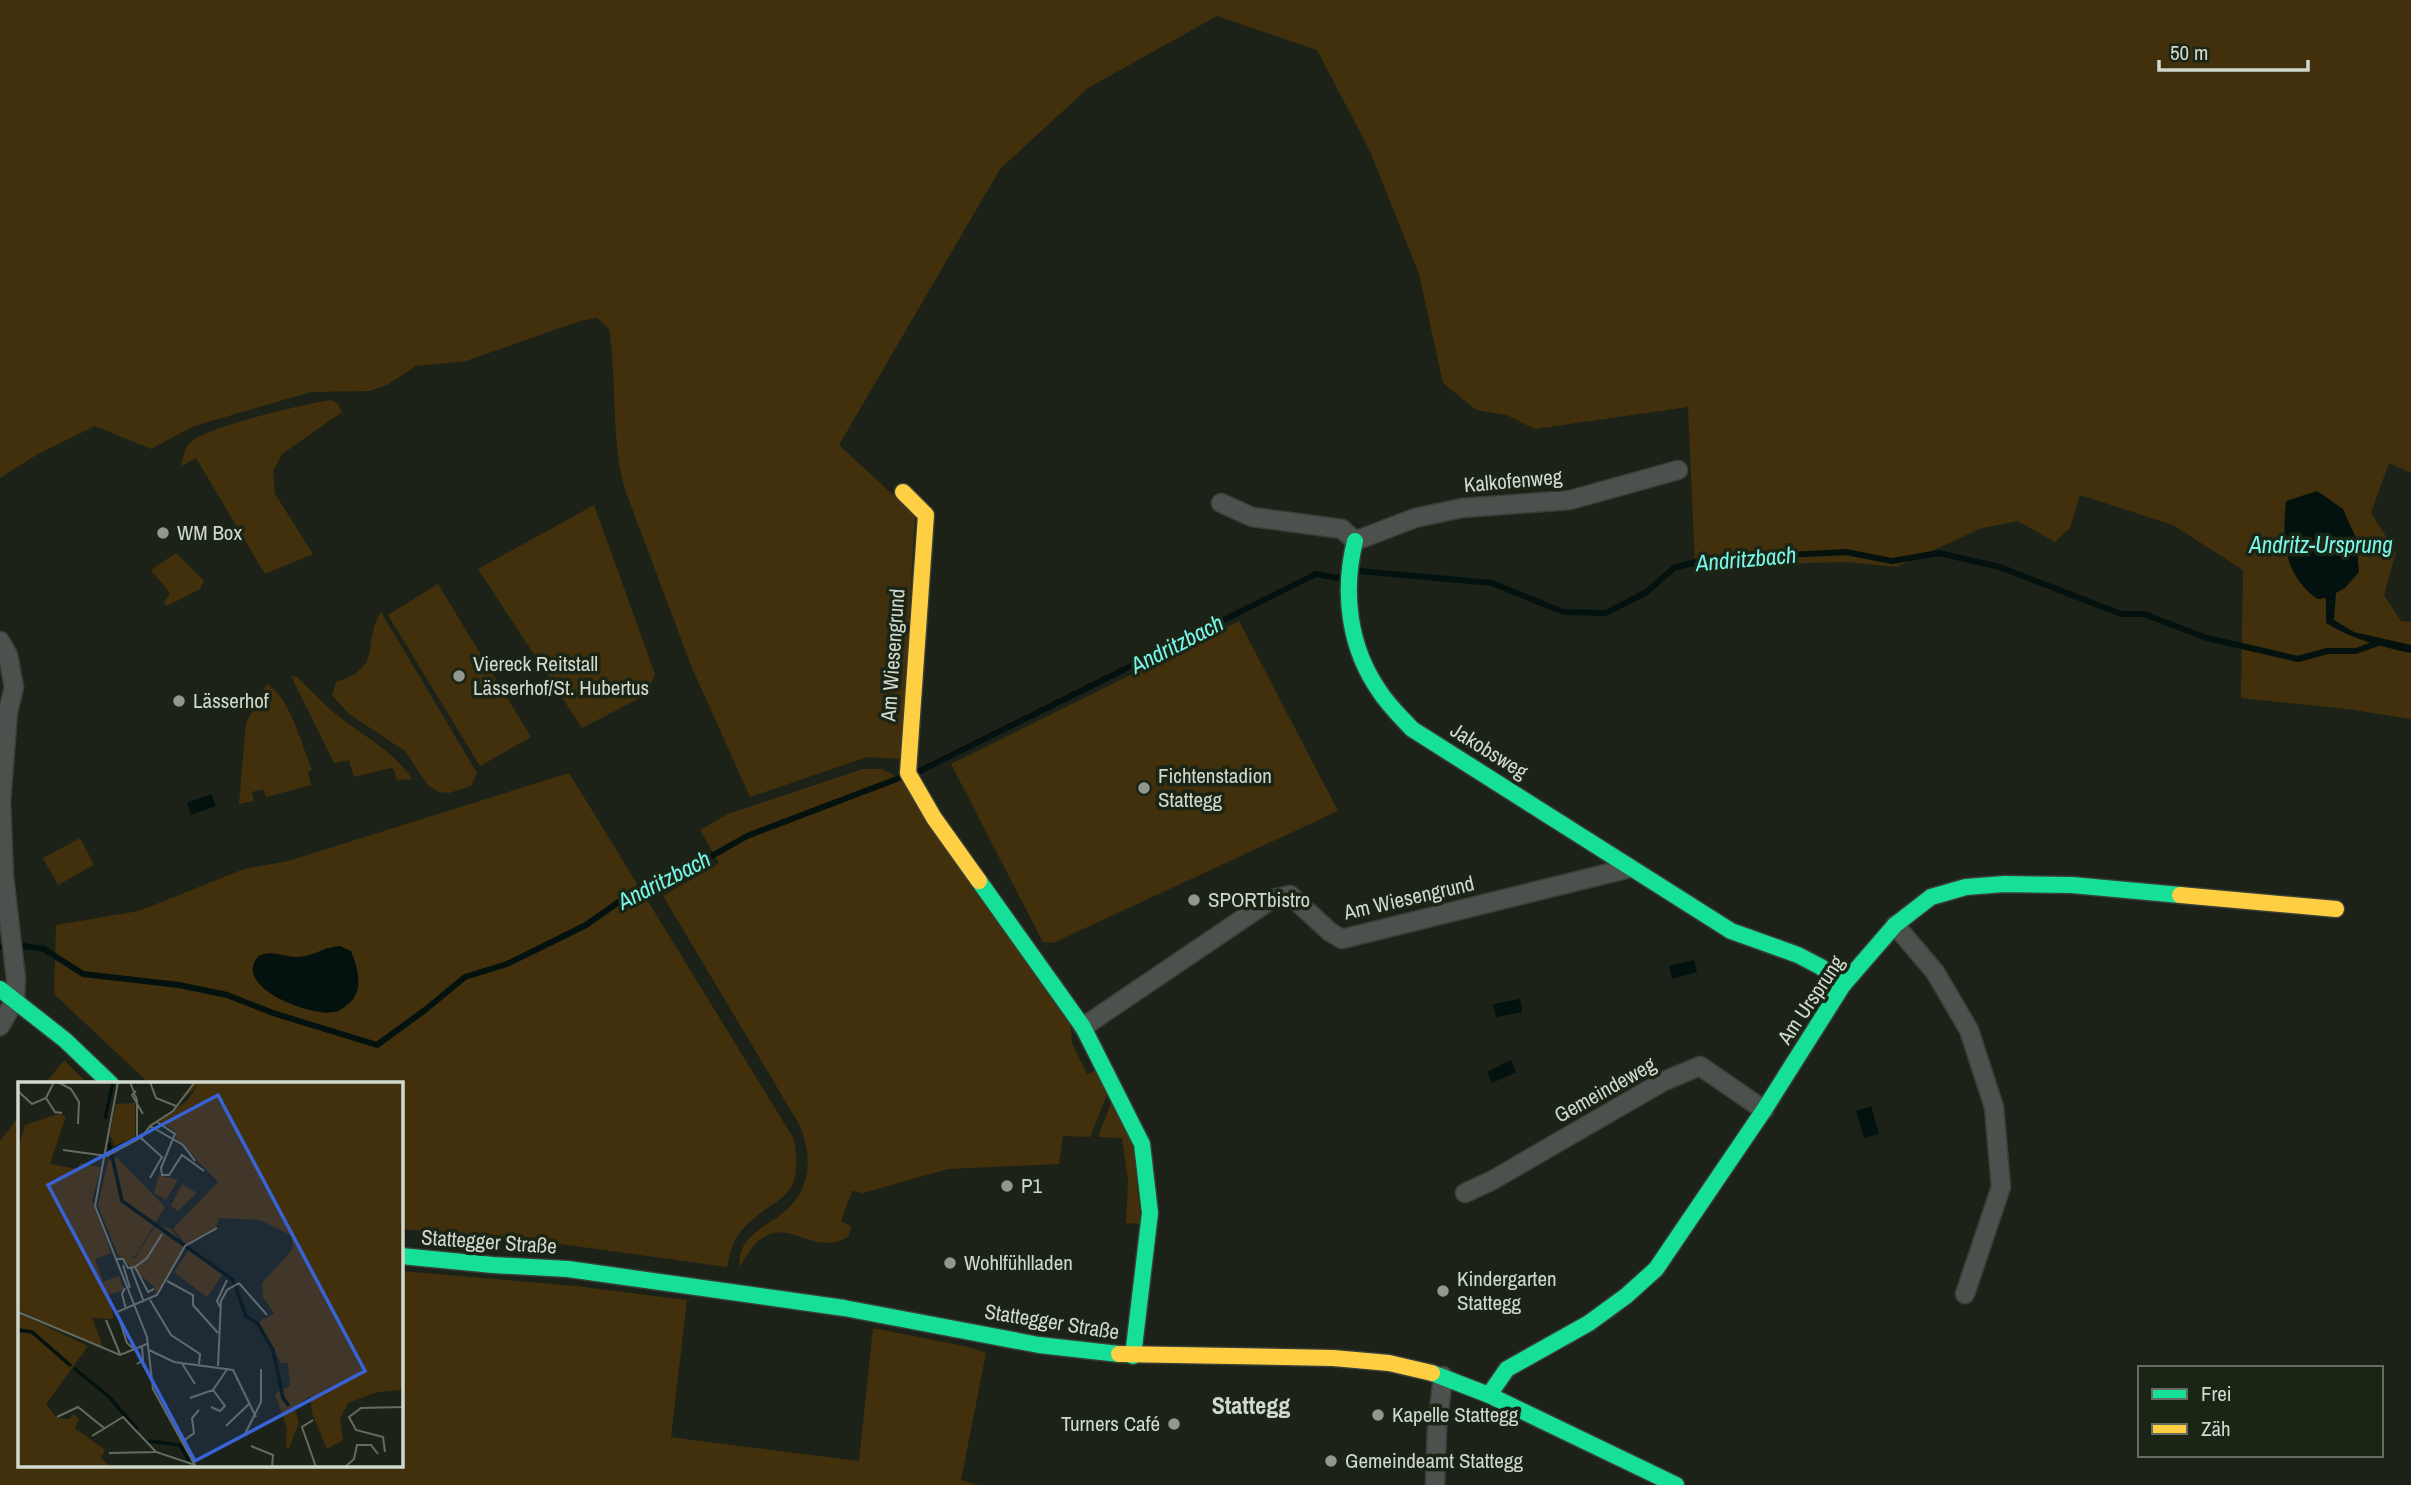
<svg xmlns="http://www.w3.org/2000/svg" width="2411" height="1485" font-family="'Archivo Narrow',sans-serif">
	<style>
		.green { fill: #42300c; fill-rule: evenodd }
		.water { fill: #03120f }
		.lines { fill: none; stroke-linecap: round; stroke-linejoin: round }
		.stream { stroke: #03120f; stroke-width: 6 }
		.street-casing { stroke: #393e36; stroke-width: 21 }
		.fast-casing { stroke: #393e36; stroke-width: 19 }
		.slow-casing { stroke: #393e36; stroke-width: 19 }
		.street { stroke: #4d514e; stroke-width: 18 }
		.fast { stroke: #16e098; stroke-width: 16 }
		.slow { stroke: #ffcf43; stroke-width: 16 }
		.poi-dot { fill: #92988e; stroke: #1b2515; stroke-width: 2.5 }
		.labels { text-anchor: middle; stroke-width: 7; stroke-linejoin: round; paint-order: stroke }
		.street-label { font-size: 21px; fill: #d1d8ce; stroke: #1b2515 }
		.poi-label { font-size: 21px; fill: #d1d8ce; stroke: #1b2515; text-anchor: start }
		.water-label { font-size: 23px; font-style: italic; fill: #77f6ec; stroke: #1b2515 }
		.quarter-label { font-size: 24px; font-weight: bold; fill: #d1d8ce; stroke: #1b2515 }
		.inset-river { fill: none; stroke: #03120f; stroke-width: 3.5 }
		.inset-road { fill: none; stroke: #646b61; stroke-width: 2 }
		.view { fill: #3863d6; fill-opacity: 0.15; stroke: #3863d6; stroke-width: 3.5 }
		.inset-edge { fill: none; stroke: #d1d8ce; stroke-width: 3.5 }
	</style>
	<rect width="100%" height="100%" fill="#1c2218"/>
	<g class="green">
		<path d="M0,0H2411V473L2389,463L2371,513L2396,552L2384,595L2401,621L2411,622V719L2347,709L2241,698L2243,570L2173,525L2080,495L2070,528L2055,542L2018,521L1982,528L1896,567L1848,562L1695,566L1688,407L1535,429L1507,415L1476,410L1443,383L1419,274L1370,151L1317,50L1217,16L1088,88L1000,169L839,445L915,515L901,759L867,757L750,797L692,668L624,487C611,434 617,381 609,329L597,318L580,321L466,361L416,366L387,385L370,391L311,392L194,426L151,449L95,426L38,454L0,478Z"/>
		<path d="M331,400L337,403L342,412L282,454L273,471L275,494L313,554L265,574L196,458L182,466C182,458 185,446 192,441C210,426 305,404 331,400Z"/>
		<path d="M594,505L655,674L646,695L582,728L478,569Z"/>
		<path d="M176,553L204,581L200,589L167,606L164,603L170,593L151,570Z"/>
		<path d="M438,584L531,737L480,766L388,615Z"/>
		<path d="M381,612L477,773L471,786L449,793L438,792L427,784L405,751L349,714L332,695L336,682C385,667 361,644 381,612Z"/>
		<path d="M1239,621L1338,811L1053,943L1043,942L951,764Z"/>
		<path d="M291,676L297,677C311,690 323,704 337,715C363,736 394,751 412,779L397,780L394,770L391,768L354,777L349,760L334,763Z"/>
		<path d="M267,684C290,697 302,746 312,770L308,772L311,785L266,797L263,789L252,792L254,801L239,804L246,723Z"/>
		<path d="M863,769H882L906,782L1070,1017L1072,1043L1087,1074L1098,1070L1109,1090L1090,1137L1063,1136L1059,1164L948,1169L863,1193L852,1191L841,1221L851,1226L849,1236C806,1263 779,1195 741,1265H739C740,1260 740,1253 742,1249C749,1234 766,1225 779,1216C811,1193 814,1158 799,1124L663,896L719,863L700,830L728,814Z"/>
		<path d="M569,773L794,1139C805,1206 775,1192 741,1231C732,1241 730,1255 727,1267L517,1238L401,1229V1084H150L54,994L56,925L139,911L244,869L288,861ZM328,947L339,1011L324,1013L299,1007L284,955C299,961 314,955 328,947Z"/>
		<path d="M80,838L94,865L58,885L43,858Z"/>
		<path d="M64,1060L88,1084H45Z"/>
		<path d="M1114,1095L1132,1135L1141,1224L1126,1223L1128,1181L1122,1138L1098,1137Z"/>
		<path d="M19,1116V1466H401V1271L576,1286L687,1300L671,1437L692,1440L859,1461L873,1328L969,1347L986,1353L961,1480L977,1485H0V1141Z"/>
	</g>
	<g class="water">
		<path d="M2317,491L2343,509L2356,538L2359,572L2345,588L2336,593L2334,620L2354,632L2411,645V653C2378,646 2355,640 2326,623V598L2317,599C2283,574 2282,539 2286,501Z"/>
		<path d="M211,794L216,806L191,815L187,803Z"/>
		<path d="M340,946L351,951C358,968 365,992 347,1005C346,1006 339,1011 338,1011C317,1019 242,992 254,963C256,960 257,956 261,955C273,950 286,958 299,957C314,956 325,947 340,946Z"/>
		<path d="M1694,960L1697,972L1672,979L1669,966Z"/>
		<path d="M1520,999L1522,1012L1496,1017L1493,1004Z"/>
		<path d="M1511,1060L1516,1072L1492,1083L1487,1072Z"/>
		<path d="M1871,1106L1879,1134L1864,1138L1856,1111Z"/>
	</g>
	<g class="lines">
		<g class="stream">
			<path d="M1354,572L1359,571L1492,583L1563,612L1606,613L1645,593L1674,568L1707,559L1846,552L1892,561L1939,553L2000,567L2121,614H2144L2207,638L2298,659L2327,651H2356L2378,643"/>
			<path d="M916,773L1316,574L1337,578L1344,576"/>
			<path d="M0,947L24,946L44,949L83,974L179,985L227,995L273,1013L377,1045L425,1010L465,977L507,964L586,925L640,887L656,888L747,836L902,777"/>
		</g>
		<g class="street-casing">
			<g id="street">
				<path d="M1221,503L1252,517L1342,529L1355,541L1415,518L1462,508L1570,500L1678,470"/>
				<path d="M0,641L8,655L14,687L8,712L1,801L4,876L16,979L15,1000L0,1026"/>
				<path d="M1895,925L1935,972L1969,1030L1994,1107L2001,1187L1965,1294"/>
				<path d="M1083,1027L1272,899L1290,895L1330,932L1342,939L1630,868"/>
				<path d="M1465,1193L1491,1181L1664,1081L1700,1066L1764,1110"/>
				<path d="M1435,1485L1437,1429L1443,1376"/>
			</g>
		</g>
		<g class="fast-casing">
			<g id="fast">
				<path d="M1355,541C1342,593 1349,648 1380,692C1389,706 1401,717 1412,729L1731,931L1798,955L1821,967L1843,985"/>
				<path d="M979,881L1083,1027L1142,1144L1150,1213L1133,1356"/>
				<path d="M0,989L65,1040L111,1084"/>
				<path d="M401,1256L493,1265L568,1269L844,1308L1039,1345L1119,1354"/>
				<path d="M1432,1373L1489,1395L1676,1485"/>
				<path d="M1489,1395L1507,1369L1589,1323L1626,1296L1656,1269L1764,1110L1843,985L1895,925L1931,897L1966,887L2004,884L2072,885L2180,895"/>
			</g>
		</g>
		<g class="slow-casing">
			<g id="slow">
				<path d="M903,492L926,515L908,773L934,818L979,881"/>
				<path d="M2180,895L2336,909"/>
				<path d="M1119,1354L1333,1358L1389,1363L1432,1373"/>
			</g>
		</g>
		<use href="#street" class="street"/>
		<use href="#fast" class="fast"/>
		<use href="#slow" class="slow"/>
	</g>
	<g class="poi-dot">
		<circle cx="163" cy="533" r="7"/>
		<circle cx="459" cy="676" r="7"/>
		<circle cx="179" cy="701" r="7"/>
		<circle cx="1144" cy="788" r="7"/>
		<circle cx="1194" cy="900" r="7"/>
		<circle cx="1007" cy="1186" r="7"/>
		<circle cx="950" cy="1263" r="7"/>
		<circle cx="1443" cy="1291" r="7"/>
		<circle cx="1378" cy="1415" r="7"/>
		<circle cx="1174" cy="1424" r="7"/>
		<circle cx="1331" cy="1461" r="7"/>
	</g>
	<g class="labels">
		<g class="street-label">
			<text transform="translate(1513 481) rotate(-5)" y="7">Kalkofenweg</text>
			<text transform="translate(893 655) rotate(-86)" y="7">Am Wiesengrund</text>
			<text transform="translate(1489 751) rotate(32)" y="7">Jakobsweg</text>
			<text transform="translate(1409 898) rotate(-13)" y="7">Am Wiesengrund</text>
			<text transform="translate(1811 1000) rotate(-56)" y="7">Am Ursprung</text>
			<text transform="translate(1605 1090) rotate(-29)" y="7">Gemeindeweg</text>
			<text transform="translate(489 1242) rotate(4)" y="7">Stattegger Straße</text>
			<text transform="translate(1052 1322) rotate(9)" y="7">Stattegger Straße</text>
		</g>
		<g class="poi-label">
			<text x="177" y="540">WM Box</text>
			<text x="473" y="671">Viereck Reitstall<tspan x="473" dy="24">Lässerhof/St. Hubertus</tspan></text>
			<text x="193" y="708">Lässerhof</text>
			<text x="1158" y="783">Fichtenstadion<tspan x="1158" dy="24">Stattegg</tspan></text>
			<text x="1208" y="907">SPORTbistro</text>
			<text x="1021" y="1193">P1</text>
			<text x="964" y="1270">Wohlfühlladen</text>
			<text x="1457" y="1286">Kindergarten<tspan x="1457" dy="24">Stattegg</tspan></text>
			<text x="1392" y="1422">Kapelle Stattegg</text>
			<text x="1160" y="1431" text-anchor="end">Turners Café</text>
			<text x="1345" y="1468">Gemeindeamt Stattegg</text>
		</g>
		<g class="water-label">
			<text x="2321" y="553">Andritz-Ursprung</text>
			<text transform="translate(1746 559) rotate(-5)" y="8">Andritzbach</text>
			<text transform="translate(1177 644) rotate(-27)" y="8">Andritzbach</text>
			<text transform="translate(664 880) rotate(-27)" y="8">Andritzbach</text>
		</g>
		<g class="quarter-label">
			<text x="1251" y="1414">Stattegg</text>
		</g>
	</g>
	<g transform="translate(18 1082)">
		<rect width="385" height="385" fill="#1c2218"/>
		<path d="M178,0H385V308L359,310L330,321L322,337L325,358L309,367L294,331L292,314L276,325L281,341L271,366L268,365L269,346L257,312L272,304L270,281H263L239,241L256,231L245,215L244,201L275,167L273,153L242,138L201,136L197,149L168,162L155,147L200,100L158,57L157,49L141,39L170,18L180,3L160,22ZM117,21V55L96,64L92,51L98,22ZM40,32L48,34L32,82L60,87L62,81L83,85L74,118L93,171L77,177L85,200L101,194L106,208L90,213L96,237L74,236L86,267L0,228V66L7,43ZM98,75L147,125L118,173L112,176L100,173L80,124L90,79ZM141,93L160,98L148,118L136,111ZM164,102L179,111L160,129L153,124ZM138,143L152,146L166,164L139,211L134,214L138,210L135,204L101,174L117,176ZM171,168L205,192L189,215L156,190ZM0,231L70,264L28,322L39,336L52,337L55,332L61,337L57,346L87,368L83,376L92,385H0Z" fill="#42300c"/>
		<path class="inset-river" d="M87,37L95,0M91,61L104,119L215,198L228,234L240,242L255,268L265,316L271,324M0,248L14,250L53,284M56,286L91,315L120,348M131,359L162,363L171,379"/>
		<path class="inset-road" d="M40,0L53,7L61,20L60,42M100,0L77,124L129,255L135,307L178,385M112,0L119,18V57M132,0L138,16L158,24M0,9L14,22L28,16L36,0M118,9L114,13L125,32M28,16L37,30L44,31M139,40L157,52L143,86L144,93H151L164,73L186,89M132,44L165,63L177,79M123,56L145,76M45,68L89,74L124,55L132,44L155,29L176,1M132,96L144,75M98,177H105L110,186L117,185L130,210L136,207M105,183L112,206M117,185L129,176L144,152M113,186L126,220M149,199L175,213V223L200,251M221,201L249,233M107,206L104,212L108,227M132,218L153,253L182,272L181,282M202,225L199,219L209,198M0,230L102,273L129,262M88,238L102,272M117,268L109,261L99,230L139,213L167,164L199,146M131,268L156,280L215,288L238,335M163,280L177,302M119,282L125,278L124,264M200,284L203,219L209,208L221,201M172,316L195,308L210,286M193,325L202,329L207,324L195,308M39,335L60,325L86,346M295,338L284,345L298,385M208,344L232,321M74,354L105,335L138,370L177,383M226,354L243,320V287M164,360L176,351L174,336L181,328M233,364L255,373L254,385M367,370L365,355L338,348L331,335L343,326L385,325M91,371L138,370M327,385L336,377L339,363H353L360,372"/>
		<path class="view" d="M200,13L347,289L177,379L30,103Z"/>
		<rect width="385" height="385" class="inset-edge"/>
	</g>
	<rect x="2138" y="1366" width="245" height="91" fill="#1b2515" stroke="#646d5f" stroke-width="2"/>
	<rect x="2152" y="1389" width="35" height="10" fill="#16e098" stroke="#646d5f" stroke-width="2"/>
	<text x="2201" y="1401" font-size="21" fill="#d1d8ce">Frei</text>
	<rect x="2152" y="1424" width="35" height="10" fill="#ffcf43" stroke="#646d5f" stroke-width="2"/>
	<text x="2201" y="1436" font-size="21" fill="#d1d8ce">Zäh</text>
	<path d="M2159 60v10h149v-10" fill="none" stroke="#d1d8ce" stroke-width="3.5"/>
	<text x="2170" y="60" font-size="21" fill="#d1d8ce" stroke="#1b2515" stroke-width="5" paint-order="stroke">50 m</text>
</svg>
